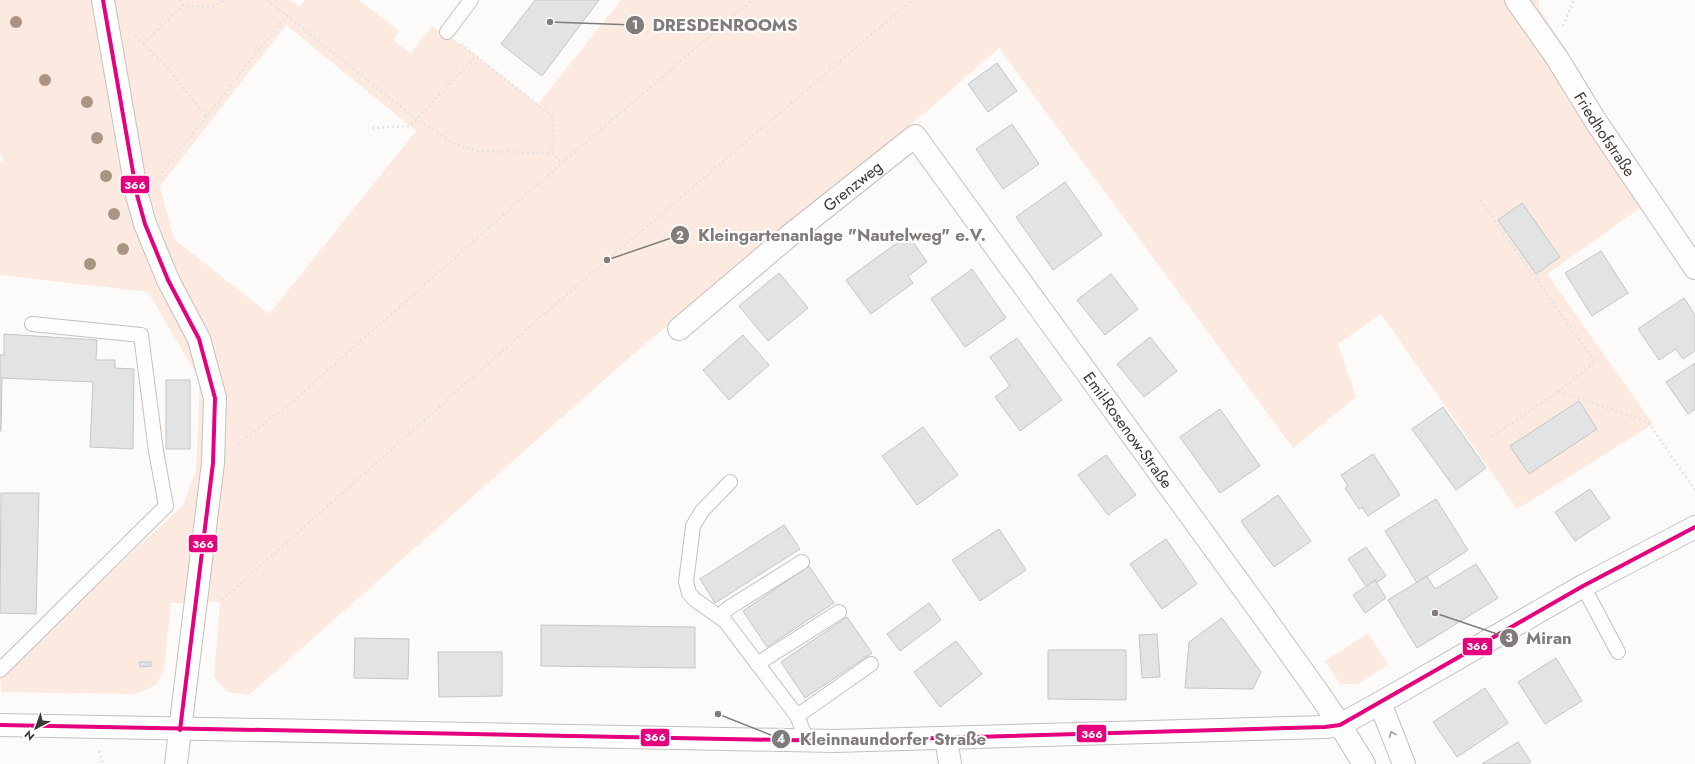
<svg xmlns="http://www.w3.org/2000/svg" width="1695" height="764" font-family="Jost,sans-serif">
	<style>
		.green { fill: #fceae0; fill-rule: evenodd }
		.building { fill: #e2e3e5; stroke: #c4c5c7 }
		.lines { fill: none; stroke-linecap: round; stroke-linejoin: round }
		.lane-casing { stroke: #c4c0be; stroke-width: 16 }
		.street-casing { stroke: #c4c0be; stroke-width: 24 }
		.secondary-casing { stroke: #c4c0be; stroke-width: 24 }
		.path { stroke: #e4e3e3; stroke-width: 2.5; stroke-dasharray: 2 3; stroke-linecap: butt }
		.lane { stroke: #fffefe; stroke-width: 14 }
		.street { stroke: #fffefe; stroke-width: 22 }
		.secondary { stroke: #fffefe; stroke-width: 22 }
		.bus-1-casing { stroke: #fff; stroke-width: 7 }
		.bus-1 { stroke: #e5007d; stroke-width: 4 }
		.tree { fill: #ac9484 }
		.oneway { stroke: #9e9a99 }
		.labels { text-anchor: middle; stroke-width: 4; stroke-linejoin: round; paint-order: stroke }
		.street-label { font-size: 16px; fill: #3e3734; stroke: #fff }
		.leader { fill: none; stroke: #817c79; stroke-width: 1.5 }
		.callout-dot { fill: #817c79; stroke: #fff; stroke-width: 1.5 }
		.mark-label { font-size: 12px; text-anchor: middle; font-weight: bold; fill: #fff }
		.callout-label { font-size: 17px; text-anchor: middle; font-weight: bold; fill: #817c79; stroke: #fff; stroke-width: 4; stroke-linejoin: round; paint-order: stroke }
		.line-badge { stroke: #fff; stroke-width: 1.5 }
		.badge-label { font-size: 11px; text-anchor: middle; font-weight: bold; fill: #fff }
	</style>
	<rect width="100%" height="100%" fill="#fdfbfa"/>
	<g class="green">
		<path d="M0,0H290L300,7L305,0H359L399,31L393,40L411,53L432,26L462,45L538,104L621,0H1539V8L1564,47L1557,58L1650,201L1547,274L1653,424L1517,509L1381,314L1338,344L1356,397L1293,448L999,48L928,110L639,349L249,695L227,692L214,677L220,601L196,603H171L164,670L156,685L135,694L1,692L0,676L183,505L196,470L200,381L148,292L0,275V163L4,159L0,155ZM286,25L416,131L269,314L174,239L160,186Z"/>
		<path d="M1368,633L1388,665L1357,684H1340L1325,661Z"/>
	</g>
	<g class="building">
		<path d="M535,0H599L542,76L501,44Z"/>
		<path d="M997,63L1017,91L988,112L968,84Z"/>
		<path d="M1012,124L1039,164L1003,189L976,149Z"/>
		<path d="M1065,182L1102,235L1053,270L1016,217Z"/>
		<path d="M1522,203L1560,257L1536,274L1498,220Z"/>
		<path d="M908,235L927,262L908,276L913,283L871,314L846,280Z"/>
		<path d="M1601,251L1628,293L1592,316L1565,273Z"/>
		<path d="M972,269L1006,318L965,347L931,299Z"/>
		<path d="M779,273L808,308L768,341L739,306Z"/>
		<path d="M1111,274L1138,309L1105,335L1077,300Z"/>
		<path d="M1684,298L1695,315V351L1683,359L1676,349L1659,360L1638,329Z"/>
		<path d="M4,334L97,340L96,360H115V368L134,369L133,449L90,447L93,382L2,378L1,431H0V355H4Z"/>
		<path d="M743,335L769,365L729,400L703,370Z"/>
		<path d="M1150,337L1177,371L1144,397L1117,364Z"/>
		<path d="M1017,338L1062,400L1020,431L995,397L1010,386L990,357Z"/>
		<path d="M1695,363V409L1688,414L1666,382Z"/>
		<rect x="166" y="380" width="24" height="69"/>
		<path d="M1579,401L1597,429L1529,474L1510,446Z"/>
		<path d="M1443,407L1486,468L1456,490L1412,429Z"/>
		<path d="M1220,409L1260,466L1220,493L1180,437Z"/>
		<path d="M923,427L958,475L917,505L882,456Z"/>
		<path d="M1373,454L1400,495L1368,516L1362,507L1359,509L1345,488L1348,486L1341,475Z"/>
		<path d="M1106,455L1136,495L1108,515L1078,475Z"/>
		<path d="M1590,489L1610,518L1575,541L1555,512Z"/>
		<path d="M1,493H39L36,614L0,613Z"/>
		<path d="M1278,495L1311,541L1274,567L1241,521Z"/>
		<path d="M1436,499L1468,550L1417,583L1385,531Z"/>
		<path d="M784,525L800,549L715,603L700,579Z"/>
		<path d="M999,529L1026,570L980,601L952,560Z"/>
		<path d="M1166,539L1197,584L1162,609L1130,564Z"/>
		<path d="M1366,547L1386,576L1376,583L1375,580L1366,586L1348,559Z"/>
		<path d="M1476,564L1498,598L1417,648L1388,600L1427,576L1435,589Z"/>
		<path d="M809,566L834,603L767,647L743,611Z"/>
		<path d="M1375,580L1386,598L1365,613L1353,595Z"/>
		<path d="M929,603L941,620L900,651L887,634Z"/>
		<path d="M847,617L872,653L805,698L781,662Z"/>
		<path d="M1222,618L1261,672L1253,689L1185,688L1189,642Z"/>
		<path d="M541,625L695,627V668L541,666Z"/>
		<path d="M1157,634L1160,677L1142,678L1139,635Z"/>
		<path d="M355,638L409,639L408,679L354,678Z"/>
		<path d="M956,641L982,674L940,707L914,672Z"/>
		<path d="M1048,650H1126V700L1048,699Z"/>
		<path d="M438,652H502V696L439,697Z"/>
		<path d="M1556,658L1582,701L1545,724L1518,682Z"/>
		<path d="M139,662H151V666L140,667Z"/>
		<path d="M1485,688L1508,723L1457,757L1433,722Z"/>
		<path d="M1518,742L1531,762L1527,764H1482Z"/>
	</g>
	<g class="lines">
		<g class="lane-casing">
			<g id="lane">
				<path d="M447,32L471,0"/>
				<path d="M802,562L730,607L725,611L723,615L725,621L797,716L807,740"/>
				<path d="M1583,586L1618,652"/>
				<path d="M725,621L694,599L689,593L686,582L693,526L702,511L730,482"/>
				<path d="M757,664L839,612"/>
				<path d="M0,670L166,506L156,451L141,335L32,324"/>
				<path d="M797,716L871,664"/>
			</g>
		</g>
		<g class="street-casing">
			<g id="street">
				<path id="s1" d="M1516,0L1557,58L1595,120L1695,268"/>
				<path id="s2" d="M679,329L784,240L915,136L1259,610L1319,694L1340,725"/>
				<path d="M946,738L950,764"/>
				<path d="M176,764L180,730"/>
			</g>
		</g>
		<g class="secondary-casing">
			<g id="secondary">
				<path d="M103,0L137,195L145,224L168,280L199,339L215,398L213,463L180,730"/>
				<path d="M1380,703L1404,764"/>
				<path d="M0,725L834,741L1325,727L1340,725L1380,703L1583,586L1695,527"/>
				<path d="M1340,725L1364,764"/>
			</g>
		</g>
		<g class="path">
			<path d="M180,0L183,5"/>
			<path d="M267,0L416,119L455,144L477,151L552,153L562,163"/>
			<path d="M1563,26L1574,0"/>
			<path d="M135,36L166,66L206,117"/>
			<path d="M143,44L183,5L211,7L227,0"/>
			<path d="M461,44L553,117L552,153"/>
			<path d="M372,128L410,126L475,57"/>
			<path d="M159,177L286,15"/>
			<path d="M1480,200L1595,362L1559,391L1490,438"/>
			<path d="M1559,391L1648,422L1695,490"/>
			<path d="M238,444L291,403L562,163L752,0"/>
			<path d="M222,600L536,321L912,0"/>
			<path d="M99,751L103,764"/>
		</g>
		<use href="#lane" class="lane"/>
		<use href="#street" class="street"/>
		<use href="#secondary" class="secondary"/>
		<g class="bus-1-casing">
			<g id="bus-1">
				<path d="M103,0L137,195L145,224L168,280L199,339L215,398L213,463L180,730"/>
				<path d="M0,725L834,741L1325,727L1340,725L1583,586L1695,527"/>
			</g>
		</g>
		<use href="#bus-1" class="bus-1"/>
	</g>
	<g class="tree">
		<circle cx="16" cy="22" r="6"/>
		<circle cx="45" cy="80" r="6"/>
		<circle cx="87" cy="102" r="6"/>
		<circle cx="97" cy="138" r="6"/>
		<circle cx="106" cy="176" r="6"/>
		<circle cx="114" cy="214" r="6"/>
		<circle cx="123" cy="249" r="6"/>
		<circle cx="90" cy="264" r="6"/>
	</g>
	<defs><path id="oneway-chevron" d="M-2-3.5L2.5 0L-2 3.5" fill="none" stroke-width="1.6" stroke-linecap="round" stroke-linejoin="round"/></defs>
	<use class="oneway" href="#oneway-chevron" transform="translate(1392 734) rotate(-111)"/>
	<g class="labels">
		<g class="street-label">
			<text dy="6" stroke="none"><textPath href="#s1" startOffset="161">Friedhofstraße</textPath></text>
			<text dy="6" stroke="none"><textPath href="#s2" startOffset="225">Grenzweg</textPath></text>
			<text dy="6" stroke="none"><textPath href="#s2" startOffset="668">Emil-Rosenow-Straße</textPath></text>
		</g>
	</g>
	<path class="leader" d="M550 22L635 25M607 260L680 235M1435 613L1509 638M718 714L781 739"/>
	<g class="callout-dot">
		<circle cx="550" cy="22" r="4"/>
		<circle cx="607" cy="260" r="4"/>
		<circle cx="1435" cy="613" r="4"/>
		<circle cx="718" cy="714" r="4"/>
		<circle cx="635" cy="25" r="10"/>
		<circle cx="680" cy="235" r="10"/>
		<circle cx="1509" cy="638" r="10"/>
		<circle cx="781" cy="739" r="10"/>
	</g>
	<g class="mark-label">
		<text x="635" y="29">1</text>
		<text x="680" y="240">2</text>
		<text x="1509" y="642">3</text>
		<text x="781" y="743">4</text>
	</g>
	<g class="callout-label">
		<text x="725" y="31">DRESDENROOMS</text>
		<text x="842" y="241">Kleingartenanlage "Nautelweg" e.V.</text>
		<text x="1549" y="644">Miran</text>
		<text x="893" y="745">Kleinnaundorfer Straße</text>
	</g>
	<g class="line-badge">
		<rect x="120" y="175" width="30" height="19" rx="4" fill="#e5007d"/>
		<rect x="188" y="534" width="30" height="19" rx="4" fill="#e5007d"/>
		<rect x="1462" y="637" width="31" height="19" rx="4" fill="#e5007d"/>
		<rect x="1076" y="724" width="31" height="19" rx="4" fill="#e5007d"/>
		<rect x="640" y="728" width="30" height="19" rx="4" fill="#e5007d"/>
	</g>
	<g class="badge-label">
		<text x="135" y="189">366</text>
		<text x="203" y="548">366</text>
		<text x="1477" y="650">366</text>
		<text x="1092" y="738">366</text>
		<text x="655" y="741">366</text>
	</g>
	<g transform="translate(36 728) rotate(221)" stroke="#ffffff" stroke-width="3" paint-order="stroke">
	<path d="M0-3L7 15L0 10L-7 15Z" fill="#3e3734"/>
	<text y="-6" font-size="11" font-weight="bold" text-anchor="middle" fill="#3e3734">N</text>
	</g>
</svg>
